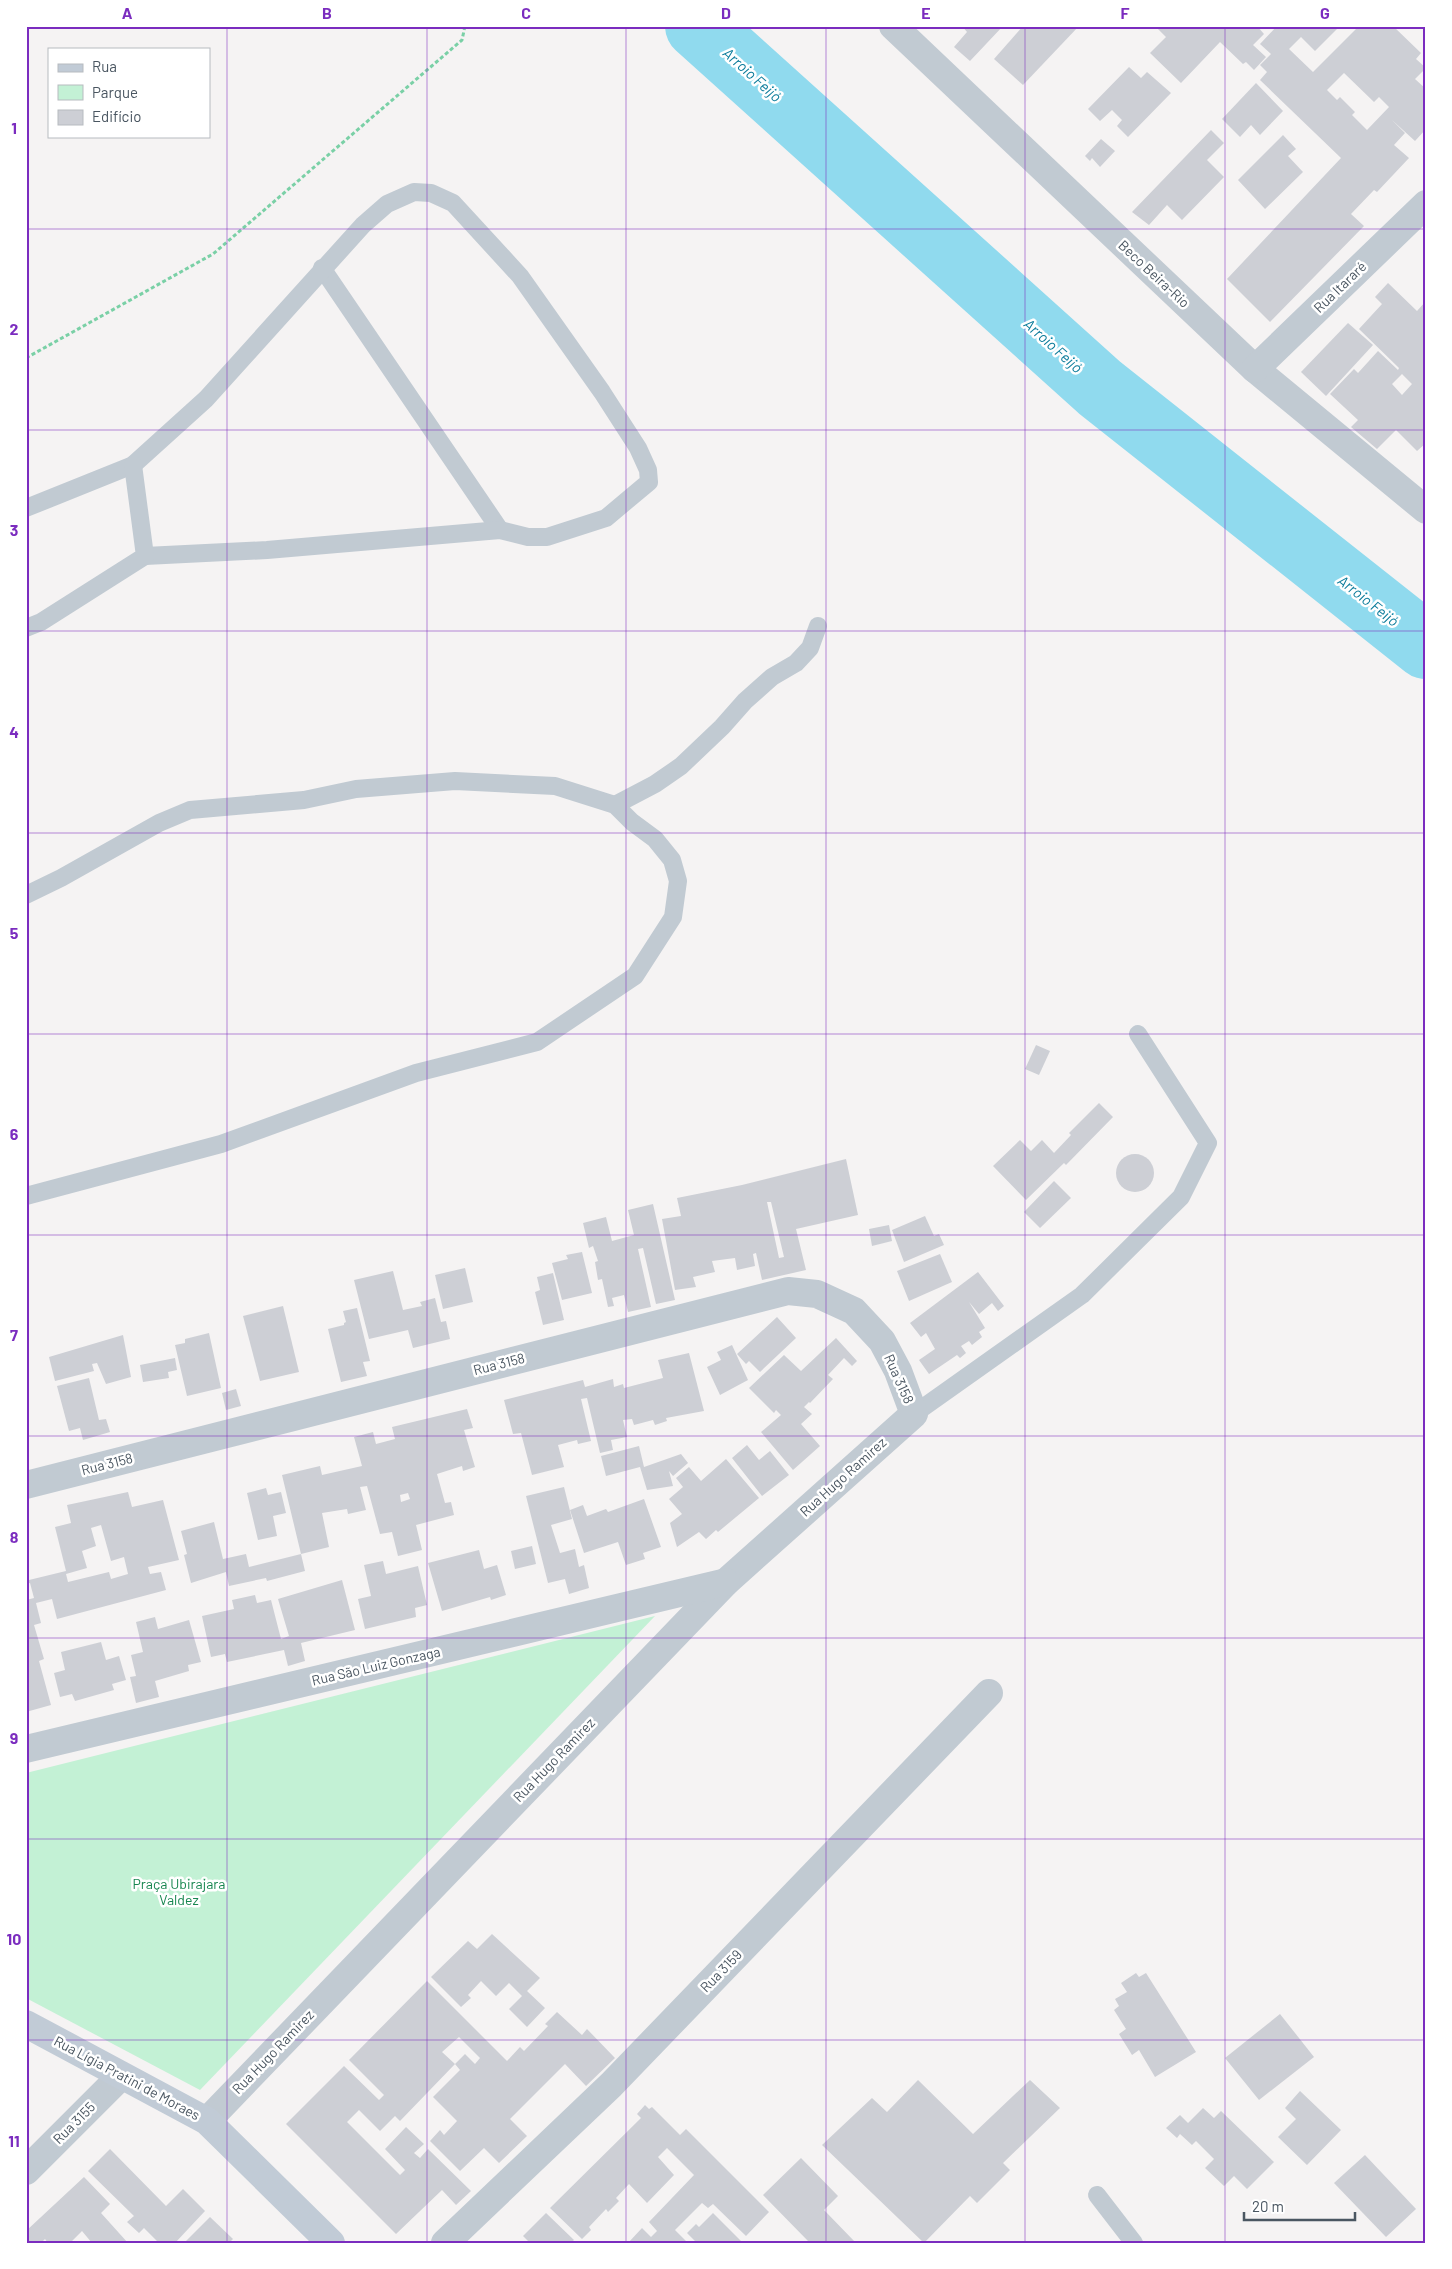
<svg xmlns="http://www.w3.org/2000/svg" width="1452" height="2269" font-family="Barlow,sans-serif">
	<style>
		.green { fill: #c3f1d5 }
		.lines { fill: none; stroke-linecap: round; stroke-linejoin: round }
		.river { stroke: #90daee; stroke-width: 66 }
		.building { fill: #cdcfd5; fill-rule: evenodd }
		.path { stroke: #7ad0a6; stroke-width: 3; stroke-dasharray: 4 2.5; stroke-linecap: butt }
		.lane { stroke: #c1cad2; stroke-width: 18 }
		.street { stroke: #c1cad2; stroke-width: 28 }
		.secondary { stroke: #c1cbd6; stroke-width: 28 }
		.grid { fill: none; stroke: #7b2cbf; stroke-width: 1; stroke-opacity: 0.55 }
		.labels { text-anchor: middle; stroke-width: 5; stroke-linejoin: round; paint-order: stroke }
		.street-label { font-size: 14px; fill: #4a5661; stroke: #fff }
		.park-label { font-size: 14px; fill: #17864f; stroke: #fff }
		.water-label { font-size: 15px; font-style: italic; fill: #0c7c9b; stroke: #fff }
		.neatline { fill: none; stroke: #7b2cbf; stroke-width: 2 }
		.grid-label { font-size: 16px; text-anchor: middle; font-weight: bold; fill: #7b2cbf }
	</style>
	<rect width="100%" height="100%" fill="#f5f3f3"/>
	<path class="green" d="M655,1616L200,2090L26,1998V1773Z"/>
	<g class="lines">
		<path class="river" d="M698,26L1100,388L1426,646"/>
	</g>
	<g class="building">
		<path d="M962,26H1003L970,61L954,47L967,32Z"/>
		<path d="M1023,26H1079L1023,85L994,59Z"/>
		<path d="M1155,26H1204L1207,29L1209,26H1257L1264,34L1253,45L1266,57L1254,70L1246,62L1243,64L1220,42L1181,83L1150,53L1166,37Z"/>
		<path d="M1277,26H1340L1315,51L1301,37L1289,49L1313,72L1359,26H1393L1421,53L1416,59L1426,68L1415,79L1426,89V129L1415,141L1392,120L1405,133L1394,145L1409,158L1377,192L1374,190L1351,214L1364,226L1270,322L1227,279L1341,158L1260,80L1267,72L1260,65L1271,54L1260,44ZM1344,73L1374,102L1379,97L1389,107L1367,130L1352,115L1355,112L1340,97L1337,100L1327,90Z"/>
		<path d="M1129,67L1141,78L1147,72L1171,93L1128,137L1117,126L1122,120L1112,110L1100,121L1088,109Z"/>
		<path d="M1256,83L1283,111L1260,135L1251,125L1240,137L1222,119Z"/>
		<path d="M1211,130L1224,143L1207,160L1224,177L1182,220L1167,205L1149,225L1132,212Z"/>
		<path d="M1283,135L1296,149L1288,156L1303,172L1265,209L1238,180Z"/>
		<path d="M1101,139L1115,151L1100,167L1092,158L1090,161L1085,156Z"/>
		<path d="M1388,283L1417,311L1426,301V394L1424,396L1426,399V443L1417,451L1396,430L1377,449L1351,427L1358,420L1330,394L1354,369L1358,373L1378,351L1398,370L1399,368L1359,329L1382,304L1375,297ZM1402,374L1412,384L1402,395L1392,384Z"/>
		<path d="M1348,323L1373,345L1326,396L1301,372Z"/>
		<path d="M1036,1045L1050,1051L1039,1075L1025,1069Z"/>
		<path d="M1099,1103L1113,1117L1066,1165L1064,1163L1026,1200L993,1166L1020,1140L1031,1151L1042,1140L1054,1153L1071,1135L1069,1133Z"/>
		<circle cx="1135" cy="1173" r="19"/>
		<path d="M846,1159L858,1215L796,1229L806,1270L762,1280L756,1253L753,1254L755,1266L737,1270L735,1258L712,1261L715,1272L693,1277L696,1287L675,1290L662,1219L681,1216L677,1198L742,1185ZM767,1202H771L784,1257L779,1258Z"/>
		<path d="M1054,1181L1071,1198L1040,1228L1024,1212Z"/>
		<path d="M653,1204L675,1300L656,1304L643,1248L638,1249L651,1307L628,1312L624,1295L612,1298L614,1306L608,1307L602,1279L598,1280L595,1262L598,1261L593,1246L589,1248L583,1223L606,1217L612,1241L634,1235L628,1210Z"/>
		<path d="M925,1216L934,1236L939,1234L944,1245L904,1262L892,1230Z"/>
		<path d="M889,1225L892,1241L872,1246L869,1229Z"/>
		<path d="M582,1252L592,1293L562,1300L552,1263L568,1259L566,1255Z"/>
		<path d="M940,1254L952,1282L909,1301L897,1271Z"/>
		<path d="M465,1268L473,1302L443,1309L435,1275Z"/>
		<path d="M393,1271L403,1310L422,1306L420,1302L435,1298L441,1322L446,1321L450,1339L413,1348L408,1330L369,1339L354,1280Z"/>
		<path d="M978,1272L1004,1306L998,1311L992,1303L979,1314L969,1302L985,1328L979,1332L982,1337L972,1345L969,1341L961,1346L966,1353L960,1358L957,1355L929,1374L919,1360L935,1349L926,1333L921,1337L910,1323Z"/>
		<path d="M553,1273L564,1320L543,1325L535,1292L540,1290L537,1277Z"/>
		<path d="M283,1306L299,1372L260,1381L243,1316Z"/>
		<path d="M357,1308L370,1361L363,1362L367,1376L341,1382L328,1329L344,1325V1323L346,1322L343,1311Z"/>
		<path d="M777,1317L796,1338L760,1372L749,1361L746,1364L737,1354Z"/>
		<path d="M209,1333L221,1388L187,1396L175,1345L185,1343V1339Z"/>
		<path d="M123,1335L131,1377L106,1384L97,1363L92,1364L94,1371L55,1381L49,1357Z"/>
		<path d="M836,1338L857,1361L852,1366L844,1358L828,1375L833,1379L810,1403L809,1402L804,1407L812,1414L801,1424L820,1446L793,1470L761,1432L781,1415L776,1410L774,1413L749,1388L784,1355L801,1371Z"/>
		<path d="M732,1345L748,1380L720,1395L707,1367L721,1360L717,1352Z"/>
		<path d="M689,1353L704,1411L666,1418L667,1421L655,1425L653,1420L634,1425L632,1419L623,1420L627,1437L611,1440L613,1450L600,1453L587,1398L581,1399L591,1441L578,1444L577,1440L558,1445L564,1467L532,1475L521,1433L513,1434L504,1400L583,1380L585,1387L613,1379L614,1387L623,1384L624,1388L663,1378L658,1360Z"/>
		<path d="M175,1358L177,1370L168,1372L169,1378L143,1382L140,1365Z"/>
		<path d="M89,1378L99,1420L106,1419L110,1432L83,1440L80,1428L69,1431L57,1386Z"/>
		<path d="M236,1389L241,1406L226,1410L222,1393Z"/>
		<path d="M467,1409L473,1428L464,1430L475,1467L463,1471L462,1466L437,1474L445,1503L451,1502L454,1515L416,1525L422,1550L398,1556L392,1532L380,1534L367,1486L360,1487L366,1510L348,1514L347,1509L322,1513L329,1547L301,1554L282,1475L320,1466L322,1475L362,1466L354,1437L373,1432L376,1444L395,1439L392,1427ZM408,1493L410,1499L401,1502L400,1495Z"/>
		<path d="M747,1445L759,1460L770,1451L789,1475L762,1496L732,1458Z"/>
		<path d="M639,1446L644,1467L681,1454L688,1463L673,1476L669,1471L673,1486L647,1490L640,1467L606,1476L601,1456Z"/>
		<path d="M726,1459L759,1498L718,1532L716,1530L706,1539L699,1532L677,1547L670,1523L682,1514L669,1499L683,1487L676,1478L689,1467L701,1481Z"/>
		<path d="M564,1487L572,1519L551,1525L560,1553L575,1549L579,1567L584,1565L589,1588L569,1594L565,1579L548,1583L526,1496Z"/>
		<path d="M266,1488L268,1495L281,1492L286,1513L273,1516L277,1536L258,1540L247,1493Z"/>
		<path d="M128,1492L132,1507L163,1500L179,1560L148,1567L150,1574L161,1572L166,1590L57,1619L52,1599L36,1603L41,1623L34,1625L44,1659L39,1661L51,1705L26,1712V1600L34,1598L30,1583L26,1584V1571L29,1580L66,1571L55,1527L71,1523L67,1505ZM101,1525L111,1561L124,1557L128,1574L111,1579L109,1572L68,1582L66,1574L87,1568L82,1551L96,1546L91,1528Z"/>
		<path d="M644,1499L661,1547L643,1553L645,1559L626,1565L618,1542L584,1553L570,1510L583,1505L587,1516L606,1509L608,1512Z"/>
		<path d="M214,1522L223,1559L246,1554L249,1567L301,1554L305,1571L267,1581L266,1578L229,1586L226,1572L191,1583L184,1555L187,1554L181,1531Z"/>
		<path d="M532,1546L536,1564L515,1569L511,1551Z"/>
		<path d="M479,1550L484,1569L497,1565L506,1595L491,1600L490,1597L442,1611L428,1563Z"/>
		<path d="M383,1561L386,1574L418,1566L427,1605L415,1608L416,1617L365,1629L358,1599L371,1596L364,1565Z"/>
		<path d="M342,1580L355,1630L301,1643L305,1661L288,1666L284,1650L227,1662L225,1654L211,1657L202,1616L234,1609L232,1600L255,1595L257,1603L271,1600L281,1639L289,1636L278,1599Z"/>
		<path d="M155,1617L158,1629L189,1620L201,1662L188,1665L189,1671L155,1681L159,1697L136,1703L130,1677L136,1676L131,1655L143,1652L136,1622Z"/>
		<path d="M101,1642L106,1660L119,1656L126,1680L112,1684L114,1690L75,1701L72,1694L60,1697L54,1673L65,1670L61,1652Z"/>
		<path d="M492,1934L540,1978L527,1991L545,2008L527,2027L509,2009L522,1996L509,1983L496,1996L481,1981L468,1995L471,1998L461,2007L431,1977L468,1941L477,1949Z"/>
		<path d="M1136,1973L1139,1977L1146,1973L1196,2052L1155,2077L1139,2050L1132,2055L1119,2034L1126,2029L1114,2010L1119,2006L1115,1999L1127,1992L1121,1983Z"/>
		<path d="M427,1981L507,2061L520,2047L524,2051L548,2026L545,2024L557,2012L582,2035L587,2029L615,2058L586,2086L565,2064L510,2119L527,2136L499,2163L484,2148L460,2171L430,2141L440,2130L444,2135L457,2121L433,2097L460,2070L455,2064L465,2054L475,2064L480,2058L459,2037L442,2052L455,2064L400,2121L395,2116L380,2131L359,2110L347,2122L400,2175L405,2170L385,2149L406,2127L424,2144L414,2153L420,2158L428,2149L471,2191L456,2205L442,2190L396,2234L286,2124L344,2066L379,2100L384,2095L349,2060Z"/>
		<path d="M1280,2014L1314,2057L1259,2100L1225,2058Z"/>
		<path d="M918,2080L973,2134L1030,2080L1060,2108L1003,2163L1010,2170L977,2203L970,2196L924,2243L822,2145L872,2098L887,2112Z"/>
		<path d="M1300,2091L1341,2130L1307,2165L1278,2137L1296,2119L1285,2108Z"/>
		<path d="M645,2105L649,2109L652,2107L680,2135L686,2129L769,2212L746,2236L713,2204L708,2208L702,2203L675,2230L688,2243H628L642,2228L651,2237L657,2231L649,2222L694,2175L667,2148L658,2157L674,2175L647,2203L629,2184L616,2198L619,2201L608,2212L606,2209L589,2227L591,2230L582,2239L550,2208L641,2118L637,2114Z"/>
		<path d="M1203,2108L1214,2118L1221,2111L1274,2162L1247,2189L1234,2176L1224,2186L1205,2168L1214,2159L1196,2141L1192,2145L1180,2134L1177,2138L1166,2128L1180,2115L1188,2123Z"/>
		<path d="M110,2149L166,2206L183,2189L205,2211L175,2243H159L144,2228L139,2233L127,2222L134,2216L88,2171Z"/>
		<path d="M1365,2155L1416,2209L1386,2237L1334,2183Z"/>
		<path d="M801,2158L838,2196L824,2210L856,2243H806L808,2241L763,2195Z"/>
		<path d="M84,2177L110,2204L101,2213L128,2243H92L82,2231L70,2243H48L45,2239L41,2243H26V2231Z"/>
		<path d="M546,2213L574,2240L571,2243H530L523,2236Z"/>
		<path d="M713,2213L741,2241L738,2243H697L687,2233L696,2224L699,2227Z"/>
		<path d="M210,2217L233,2239L229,2243H184Z"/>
	</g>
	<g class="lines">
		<path class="path" d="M26,358L213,254L462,40L465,26"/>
		<g class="lane">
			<path d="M322,268L500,530"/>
			<path d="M26,508L133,465L206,399L363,225L387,204L414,192L431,193L453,203L520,276L602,392L638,448L648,470L649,482L606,518L547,537H528L500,530L267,550L145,556"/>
			<path d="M26,628L41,622L145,556L133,465"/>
			<path d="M615,805L655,784L681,766L722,727L745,701L772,677L796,663L810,648L818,626"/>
			<path d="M26,895L61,878L159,823L190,810L304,800L356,789L455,781L555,786L615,805L632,822L655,839L672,860L678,881L673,917L635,976L537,1042L416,1073L221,1144L26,1196"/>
			<path d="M914,1414L1082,1295L1181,1197L1208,1143L1138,1034"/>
			<path d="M1097,2195L1134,2243"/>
		</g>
		<g class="street">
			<path d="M893,26L1255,369L1426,510"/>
			<path d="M1255,369L1426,204"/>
			<path d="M26,1485L788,1291L817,1294L854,1311L882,1341L898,1371L914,1414L726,1582L207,2121"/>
			<path d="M26,1749L726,1582"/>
			<path d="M26,2171L121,2076"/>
			<path d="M445,2243L611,2085L989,1693"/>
		</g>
		<path class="secondary" d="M26,2024L207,2121L331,2243"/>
	</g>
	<path class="grid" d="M227,26V2243M427,26V2243M626,26V2243M826,26V2243M1025,26V2243M1225,26V2243M26,229H1426M26,430H1426M26,631H1426M26,833H1426M26,1034H1426M26,1235H1426M26,1436H1426M26,1638H1426M26,1839H1426M26,2040H1426"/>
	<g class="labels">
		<g class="street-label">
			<text transform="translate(1154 274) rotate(43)" y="5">Beco Beira-Rio</text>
			<text transform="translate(1340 287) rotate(-44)" y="5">Rua Itararé</text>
			<text transform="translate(499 1364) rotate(-14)" y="5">Rua 3158</text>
			<text transform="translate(899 1379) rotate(66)" y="5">Rua 3158</text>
			<text transform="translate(107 1464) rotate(-14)" y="5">Rua 3158</text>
			<text transform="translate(843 1477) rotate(-42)" y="5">Rua Hugo Ramirez</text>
			<text transform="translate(376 1666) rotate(-13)" y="5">Rua São Luiz Gonzaga</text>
			<text transform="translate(554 1760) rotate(-46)" y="5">Rua Hugo Ramirez</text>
			<text transform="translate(721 1971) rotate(-46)" y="5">Rua 3159</text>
			<text transform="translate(273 2052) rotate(-46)" y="5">Rua Hugo Ramirez</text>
			<text transform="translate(127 2078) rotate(28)" y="5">Rua Lígia Pratini de Moraes</text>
			<text transform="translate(74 2123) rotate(-45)" y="5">Rua 3155</text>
		</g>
		<g class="park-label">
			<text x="179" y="1889">Praça Ubirajara<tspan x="179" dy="16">Valdez</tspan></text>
		</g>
		<g class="water-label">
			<text transform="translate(752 75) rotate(42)" y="5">Arroio Feijó</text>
			<text transform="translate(1053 346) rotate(42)" y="5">Arroio Feijó</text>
			<text transform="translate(1368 601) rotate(38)" y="5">Arroio Feijó</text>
		</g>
	</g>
	<rect width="1452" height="2269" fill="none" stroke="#ffffff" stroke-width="55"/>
	<rect x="48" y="48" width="162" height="90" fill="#ffffff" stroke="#b7bbc0"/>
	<rect x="58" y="64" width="25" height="8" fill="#c1cbd6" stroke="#b7bbc0"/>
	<text x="92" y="72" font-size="15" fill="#4a5661">Rua</text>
	<rect x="58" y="85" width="25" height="15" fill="#c3f1d5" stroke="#b7bbc0"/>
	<text x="92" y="98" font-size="15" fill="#4a5661">Parque</text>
	<rect x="58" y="110" width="25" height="15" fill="#cdcfd5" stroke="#b7bbc0"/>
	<text x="92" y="122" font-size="15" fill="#4a5661">Edifício</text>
	<path d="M1244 2212v8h111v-8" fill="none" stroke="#4a5661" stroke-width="2.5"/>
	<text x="1252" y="2212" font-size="15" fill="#4a5661" stroke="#ffffff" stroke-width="4" paint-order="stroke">20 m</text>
	<rect x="28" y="28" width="1396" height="2214" class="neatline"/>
	<g class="grid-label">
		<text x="127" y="19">A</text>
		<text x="327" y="19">B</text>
		<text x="526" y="19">C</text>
		<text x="726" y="19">D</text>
		<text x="926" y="19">E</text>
		<text x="1125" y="19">F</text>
		<text x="1325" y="19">G</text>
		<text x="14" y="134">1</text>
		<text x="14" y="335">2</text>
		<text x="14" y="536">3</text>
		<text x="14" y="738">4</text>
		<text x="14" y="939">5</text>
		<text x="14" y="1140">6</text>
		<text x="14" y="1341">7</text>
		<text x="14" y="1543">8</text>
		<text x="14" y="1744">9</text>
		<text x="14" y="1945">10</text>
		<text x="14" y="2147">11</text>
	</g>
</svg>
